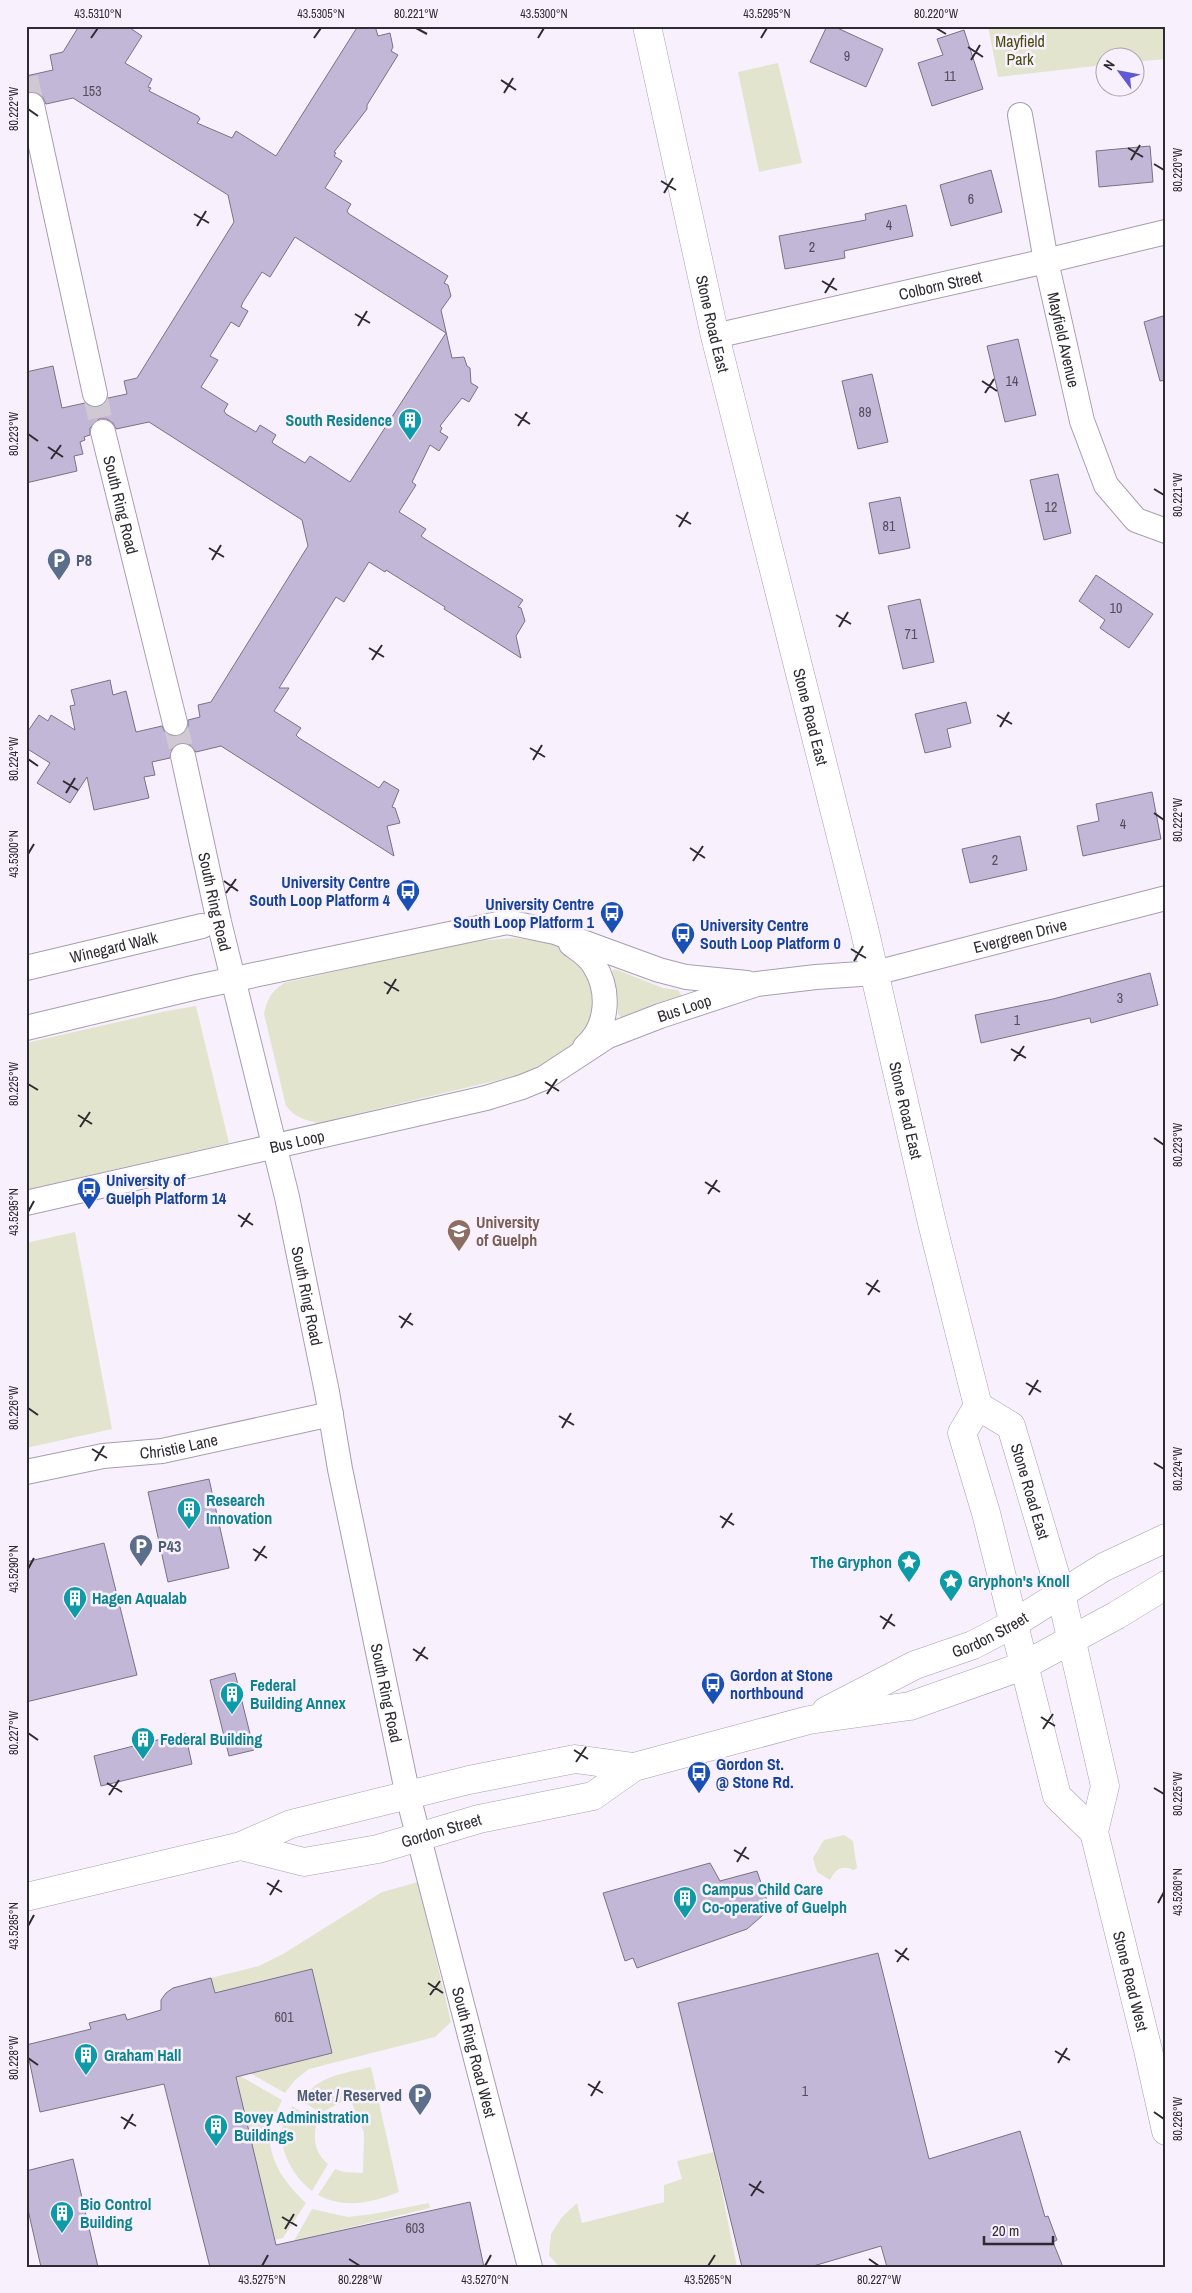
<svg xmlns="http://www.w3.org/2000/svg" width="1192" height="2293" font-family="'Archivo Narrow',sans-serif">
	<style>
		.green { fill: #e3e4ce }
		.building { fill: #c3b7d7; stroke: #797285; fill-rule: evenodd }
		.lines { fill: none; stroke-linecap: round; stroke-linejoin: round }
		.minor-tunnel { stroke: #d0c9d4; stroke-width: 24; stroke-dasharray: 24 12; stroke-linecap: butt }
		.minor-casing { stroke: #a89db0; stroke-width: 26 }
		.major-casing { stroke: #a89db0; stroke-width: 29 }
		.minor { stroke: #fff; stroke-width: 24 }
		.major { stroke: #fff; stroke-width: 28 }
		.ticks { fill: none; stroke: #2f2b32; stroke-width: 2 }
		.labels { text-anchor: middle; stroke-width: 5; stroke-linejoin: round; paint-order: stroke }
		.number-label { font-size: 14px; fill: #544e5b }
		.park-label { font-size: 16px; fill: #48490f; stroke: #f8f1fd }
		.street-label { font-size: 16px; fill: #2f2b32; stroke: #f8f1fd }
		.culture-label { font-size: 16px; font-weight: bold; fill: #0d838f; stroke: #f8f1fd; text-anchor: start }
		.service-label { font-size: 16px; font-weight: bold; fill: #4e5e75; stroke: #f8f1fd; text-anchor: start }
		.transit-label { font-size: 16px; font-weight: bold; fill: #164399; stroke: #f8f1fd; text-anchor: start }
		.education-label { font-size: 16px; font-weight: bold; fill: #785e54; stroke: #f8f1fd; text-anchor: start }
		.neatline { fill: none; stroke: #2f2b32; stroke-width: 2 }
		.ticks-label { font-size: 12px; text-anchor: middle; fill: #2f2b32 }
	</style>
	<rect width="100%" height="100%" fill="#f8f1fd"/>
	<g class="green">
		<path d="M988,26H1166V59L1135,62L1134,58H1104V65L998,77Z"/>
		<path d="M778,63L802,163L759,172L738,72Z"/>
		<path d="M514,938L550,942L575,956L591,973L597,1011L583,1038L553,1059L524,1074L318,1123C304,1120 295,1117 286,1106L264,1014C267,999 271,992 284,983L466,942Z"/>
		<path d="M615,969L663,988L678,990L682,996L680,999L654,1005L622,1018L618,1014V1000L612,971Z"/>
		<path d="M196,1006L229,1143L26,1190V1043L166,1011Z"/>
		<path d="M75,1232L112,1429L26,1448V1243Z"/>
		<path d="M844,1835L853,1841L857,1868L854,1870C841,1865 836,1869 830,1880L817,1872L813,1858L824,1840Z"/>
		<path d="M418,1882L451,2022L435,2037L309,2069L295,2080L285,2093L241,2068L258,2071L332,2053L312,1969L238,1987L225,2026L211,1978L259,1966L283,1954L382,1892Z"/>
		<path d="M371,2067L399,2192C372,2203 345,2209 318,2195L335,2169L344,2172L363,2173L364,2133L350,2098L320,2113L301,2100C320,2075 341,2074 371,2067Z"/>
		<path d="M235,2073L282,2100C279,2107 275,2114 272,2122C263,2154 284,2183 306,2203L283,2238L246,2247Z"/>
		<path d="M292,2106L317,2121C313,2138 314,2152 328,2164L312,2191C294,2177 279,2152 282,2128C283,2121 289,2113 292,2106Z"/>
		<path d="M714,2152L737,2267H559L549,2255L551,2234L562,2217L577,2203L582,2223L664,2202V2185L682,2179L677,2161Z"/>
		<path d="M429,2203L430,2208L294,2241L312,2209L348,2217L373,2214Z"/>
	</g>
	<g class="building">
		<path d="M79,26H127L142,36L125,63L152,79L148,87L151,88L149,91L198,116L200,119L197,123L232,138L236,131L276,156L358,26H375L378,36L390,33L393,47L391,51L398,55L367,105V109L334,152L336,153L334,156L342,161L325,188L351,204L347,211L349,214L448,276L444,283L448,285L451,296L441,310L452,358L464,357L467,366L470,368L471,383L478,387L469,402L462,398L440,426L442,428L440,432L448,437L439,451L430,445L412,482L416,485L399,512L426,529L421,536L425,539L523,600L518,607L521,608L525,621L516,636L521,658L444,609L445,607L386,570L385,572L369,562L344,602L336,597L279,688H289L274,711L301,728L296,735L299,738L379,788L384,781L399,790L392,807L395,808L400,823L387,826L394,856L221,746L196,752L188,743H180L173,746L170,758L152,762L155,775L144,777L149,798L94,810L87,777L70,803L37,783L50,763L26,748V734L39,715L48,721L51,715L75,730L70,706L75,705L71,690L110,680L113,695L126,691L136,732L162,726L165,732L171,736H178L184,733L188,727V720L200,717L198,705L211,702L308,546L302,520L149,422L116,429L113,423L107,419H99L90,428V435L84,437L85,440L80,442L83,454L74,456L77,471L26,483V372L53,366L62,408L85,403L91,407H98L105,404L108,398L127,394L124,381L137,378L234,222L228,195L73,98L46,104L42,96L37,92L26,93V76L53,70L50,55L63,52ZM295,237L446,333L350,482L310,456L305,463L274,444L272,442L276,435L260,425L256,432L226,414L224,411L228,404L201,387L218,360L210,356L231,322L239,327L248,311L241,307L243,302L262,272L270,277Z"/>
		<path d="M827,26H833L883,49L866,87L810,62Z"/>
		<path d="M964,30L983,89L932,106L918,63L943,55L937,39Z"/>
		<path d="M1150,146L1153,182L1099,187L1096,151Z"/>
		<path d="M991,170L1002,212L951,226L940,185Z"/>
		<path d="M906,205L913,236L844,251L845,258L785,269L779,236L866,220L865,214Z"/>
		<path d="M1166,315V380L1160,381L1144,322Z"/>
		<path d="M1018,339L1036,415L1005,422L987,346Z"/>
		<path d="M872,374L888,442L858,449L842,381Z"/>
		<path d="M1058,474L1071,533L1044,540L1030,480Z"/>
		<path d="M900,497L910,548L879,554L869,503Z"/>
		<path d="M1096,575L1153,614L1129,648L1100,628L1105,620L1079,601Z"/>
		<path d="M920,599L934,662L903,669L888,606Z"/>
		<path d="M966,702L971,723L947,729L951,747L925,753L915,714Z"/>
		<path d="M1152,792L1161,839L1083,856L1077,826L1099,821L1096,804Z"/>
		<path d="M1020,836L1027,870L970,883L962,849Z"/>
		<path d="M1150,973L1158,1005L1091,1023L1090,1018L981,1043L975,1015L1053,999Z"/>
		<path d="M209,1479L229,1568L168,1582L148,1492Z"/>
		<path d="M104,1543L137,1675L26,1702V1562Z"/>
		<path d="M235,1673L254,1750L229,1756L210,1680Z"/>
		<path d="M185,1733L192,1764L101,1786L94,1756Z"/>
		<path d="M710,1863L720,1881L757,1871L770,1909L747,1929L637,1968L633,1958L625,1961L603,1893Z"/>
		<path d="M878,1953L929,2159L1020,2131L1045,2217L1048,2216L1057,2240L1053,2242L1063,2267H887L881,2246L810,2267H742L678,2003Z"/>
		<path d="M312,1969L332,2053L236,2077L276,2245L470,2202L484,2267H210L164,2084L40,2112L26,2045L91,2029L89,2023L125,2014L127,2020L161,2010V2000L166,1993L173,1988L211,1978L215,1993Z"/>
		<path d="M73,2159L98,2267H41L26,2201V2171Z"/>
	</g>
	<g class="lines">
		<g class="minor-tunnel">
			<path d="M26,78L32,105"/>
			<path d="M95,394L103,432"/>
			<path d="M175,723L183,756"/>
		</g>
		<g class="minor-casing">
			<g id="minor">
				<path d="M32,105L95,394"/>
				<path id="s1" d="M1020,115L1046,261L1082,421L1106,485L1136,520L1166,531"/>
				<path id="s2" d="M715,336L1046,261L1166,232"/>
				<path id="s3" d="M103,432L175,723"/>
				<path id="s4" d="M183,756L219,922L287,1197L327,1392L340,1469L408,1796L530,2267"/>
				<path d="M571,944C579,950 589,956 594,965C610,990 609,1026 585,1047"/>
				<path id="s5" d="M26,968L202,926"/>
				<path d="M26,1028L197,987L507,922L555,932L659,970L686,977L747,983"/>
				<path id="s6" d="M26,1203L486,1098L522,1087L544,1078L608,1036L660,1016L757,984L816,977L875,973L1166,898"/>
				<path id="s7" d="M26,1472L103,1456L162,1451L331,1414"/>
			</g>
		</g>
		<g class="major-casing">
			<g id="major">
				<path id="s8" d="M647,26L715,336L864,928L932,1223L978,1406L1011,1426L1061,1594L1105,1786L1094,1832L1148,2050L1166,2131"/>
				<path d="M978,1406L962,1433L986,1513L1057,1796L1094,1832"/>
				<path id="s9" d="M826,1711L915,1665L973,1645L1013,1624L1104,1567L1166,1538"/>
				<path id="s10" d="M241,1846L304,1862L378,1849L479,1819L593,1796L634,1767L809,1720L910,1706L1023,1666L1117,1615L1166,1585"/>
				<path d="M26,1897L241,1846L291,1824L469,1780L575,1759L634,1767"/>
			</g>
		</g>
		<use href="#minor" class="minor"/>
		<use href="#major" class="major"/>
	</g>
	<path class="ticks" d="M416,28L427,34M936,28L946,34M91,38L98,28M314,38L321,28M538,38L544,28M761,38L767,28M968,47L983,57M971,60L980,45M501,80L516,90M504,93L513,78M28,109L38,116M1128,148L1143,157M1131,160L1140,145M1154,164L1164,170M661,181L676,190M664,193L673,178M194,214L209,223M197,226L206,211M822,281L837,290M825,293L834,278M355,314L370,323M358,326L367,311M982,381L997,391M985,393L994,379M515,414L530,424M518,426L527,412M28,434L38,441M48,447L63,457M51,459L61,445M1154,489L1164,495M676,515L691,524M679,527L688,512M209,548L224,557M212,560L221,545M836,615L851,624M839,627L848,612M369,648L384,657M372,660L382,645M997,715L1012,724M1000,727L1009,712M530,748L545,757M28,759L38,766M533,760L542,745M63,781L78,790M66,793L75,778M1154,813L1164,820M690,848L705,858M28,854L34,844M693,861L703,846M224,881L238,891M226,893L236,879M851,949L866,958M854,961L863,946M384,982L399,991M387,994L396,979M1011,1049L1026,1058M1014,1061L1024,1046M545,1082L559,1091M28,1084L38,1090M547,1094L557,1079M78,1115L92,1124M80,1127L90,1112M1154,1138L1164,1145M705,1182L720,1192M708,1194L717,1180M28,1212L34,1201M238,1215L253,1225M241,1227L250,1213M866,1283L880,1292M868,1295L878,1280M399,1316L413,1325M401,1328L411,1313M1026,1383L1041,1392M1029,1395L1038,1380M28,1408L38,1415M559,1416L574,1425M562,1428L571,1413M92,1449L107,1458M95,1461L104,1446M1154,1463L1164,1469M720,1516L734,1525M722,1528L732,1513M253,1549L267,1558M255,1561L265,1546M28,1569L34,1558M880,1616L895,1626M883,1629L892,1614M413,1649L428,1659M416,1661L425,1647M1041,1717L1055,1726M1043,1729L1053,1714M28,1733L38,1740M574,1750L588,1759M576,1762L586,1747M107,1783L122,1792M1154,1788L1164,1794M109,1795L119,1780M734,1850L749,1859M737,1862L746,1847M267,1883L282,1892M270,1895L279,1880M1158,1903L1164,1892M28,1926L34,1915M895,1950L909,1960M897,1962L907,1948M428,1983L443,1993M430,1995L440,1981M1055,2051L1070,2060M28,2058L38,2065M1058,2063L1067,2048M588,2084L603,2093M591,2096L600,2081M1154,2112L1164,2119M121,2117L136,2126M124,2129L133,2114M749,2184L764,2193M751,2196L761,2181M282,2217L297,2226M285,2229L294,2214M349,2259L360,2266M869,2259L879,2266M262,2266L268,2255M485,2266L491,2255M708,2266L715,2255"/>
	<defs>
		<g id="building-pin" transform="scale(1.25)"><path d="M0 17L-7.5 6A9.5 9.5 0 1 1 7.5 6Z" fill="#0f9aa8" stroke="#f8f1fd"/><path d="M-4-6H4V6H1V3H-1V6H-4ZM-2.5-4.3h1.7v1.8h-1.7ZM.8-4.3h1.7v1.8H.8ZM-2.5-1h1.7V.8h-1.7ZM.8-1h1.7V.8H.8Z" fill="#fff"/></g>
		<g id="parking-pin" transform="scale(1.25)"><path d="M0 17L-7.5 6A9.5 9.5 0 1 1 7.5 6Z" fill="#5c6f8a" stroke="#f8f1fd"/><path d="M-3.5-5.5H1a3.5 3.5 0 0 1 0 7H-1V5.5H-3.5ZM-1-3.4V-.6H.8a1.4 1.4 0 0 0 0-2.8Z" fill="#fff"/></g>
		<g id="bus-pin" transform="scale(1.25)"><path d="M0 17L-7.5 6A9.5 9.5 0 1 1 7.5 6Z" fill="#1a4fb4" stroke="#f8f1fd"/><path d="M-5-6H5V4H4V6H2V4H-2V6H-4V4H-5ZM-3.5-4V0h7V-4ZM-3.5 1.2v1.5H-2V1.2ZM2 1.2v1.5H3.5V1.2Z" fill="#fff"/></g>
		<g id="university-pin" transform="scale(1.25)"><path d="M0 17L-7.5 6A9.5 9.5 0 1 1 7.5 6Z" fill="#8d6e63" stroke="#f8f1fd"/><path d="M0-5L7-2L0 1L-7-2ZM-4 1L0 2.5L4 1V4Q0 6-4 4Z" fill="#fff"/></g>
		<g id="sight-pin" transform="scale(1.25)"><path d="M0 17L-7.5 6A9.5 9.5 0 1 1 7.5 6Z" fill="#0f9aa8" stroke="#f8f1fd"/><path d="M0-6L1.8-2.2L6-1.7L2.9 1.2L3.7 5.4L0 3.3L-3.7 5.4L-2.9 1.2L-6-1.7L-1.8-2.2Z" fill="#fff"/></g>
	</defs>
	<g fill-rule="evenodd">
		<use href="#building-pin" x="410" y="420"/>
		<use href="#parking-pin" x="59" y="560"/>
		<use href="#bus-pin" x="408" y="891"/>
		<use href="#bus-pin" x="612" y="913"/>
		<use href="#bus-pin" x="683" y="934"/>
		<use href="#bus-pin" x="89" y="1189"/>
		<use href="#university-pin" x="459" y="1231"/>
		<use href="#building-pin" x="189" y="1509"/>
		<use href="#parking-pin" x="141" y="1546"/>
		<use href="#sight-pin" x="909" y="1562"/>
		<use href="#sight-pin" x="951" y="1581"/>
		<use href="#building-pin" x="75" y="1598"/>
		<use href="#bus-pin" x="713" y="1684"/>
		<use href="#building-pin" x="232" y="1694"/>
		<use href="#building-pin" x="143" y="1739"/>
		<use href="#bus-pin" x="699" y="1773"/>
		<use href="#building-pin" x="685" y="1898"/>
		<use href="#building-pin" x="86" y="2055"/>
		<use href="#parking-pin" x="420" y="2095"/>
		<use href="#building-pin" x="216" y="2126"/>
		<use href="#building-pin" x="62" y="2213"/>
	</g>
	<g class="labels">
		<g class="number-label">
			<text x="847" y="61">9</text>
			<text x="950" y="81">11</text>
			<text x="92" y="96">153</text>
			<text x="971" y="204">6</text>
			<text x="889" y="230">4</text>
			<text x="812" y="252">2</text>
			<text x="1012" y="386">14</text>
			<text x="865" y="417">89</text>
			<text x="1051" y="512">12</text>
			<text x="889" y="531">81</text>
			<text x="1116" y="613">10</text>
			<text x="911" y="639">71</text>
			<text x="1123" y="829">4</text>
			<text x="995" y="865">2</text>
			<text x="1120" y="1003">3</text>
			<text x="1017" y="1025">1</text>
			<text x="284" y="2022">601</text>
			<text x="805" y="2096">1</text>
			<text x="415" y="2233">603</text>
		</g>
		<g class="park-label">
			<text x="1020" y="47">Mayfield<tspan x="1020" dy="18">Park</tspan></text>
		</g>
		<g class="street-label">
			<text dy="6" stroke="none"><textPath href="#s2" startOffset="231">Colborn Street</textPath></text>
			<text dy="6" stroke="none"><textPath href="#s8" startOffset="305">Stone Road East</textPath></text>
			<text dy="6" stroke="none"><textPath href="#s1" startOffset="229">Mayfield Avenue</textPath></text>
			<text dy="6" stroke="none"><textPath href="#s3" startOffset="75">South Ring Road</textPath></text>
			<text dy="6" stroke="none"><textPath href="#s8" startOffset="710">Stone Road East</textPath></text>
			<text dy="6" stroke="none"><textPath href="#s4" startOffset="149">South Ring Road</textPath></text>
			<text dy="6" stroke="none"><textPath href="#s6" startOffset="1036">Evergreen Drive</textPath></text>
			<text dy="6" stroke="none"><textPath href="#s5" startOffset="90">Winegard Walk</textPath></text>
			<text dy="6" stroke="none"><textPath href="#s6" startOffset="691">Bus Loop</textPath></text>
			<text dy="6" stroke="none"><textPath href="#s8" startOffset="1115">Stone Road East</textPath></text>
			<text dy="6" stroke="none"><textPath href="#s6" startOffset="278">Bus Loop</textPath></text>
			<text dy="6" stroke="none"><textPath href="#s4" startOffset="554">South Ring Road</textPath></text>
			<text dy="6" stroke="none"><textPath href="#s7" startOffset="155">Christie Lane</textPath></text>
			<text dy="6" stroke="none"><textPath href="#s8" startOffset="1526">Stone Road East</textPath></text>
			<text dy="6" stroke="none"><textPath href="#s9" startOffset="181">Gordon Street</textPath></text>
			<text dy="6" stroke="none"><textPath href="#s4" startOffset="959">South Ring Road</textPath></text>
			<text dy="6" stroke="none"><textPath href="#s10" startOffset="206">Gordon Street</textPath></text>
			<text dy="6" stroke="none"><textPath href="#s8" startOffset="2031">Stone Road West</textPath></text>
			<text dy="6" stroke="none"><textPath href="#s4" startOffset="1329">South Ring Road West</textPath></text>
		</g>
		<g class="culture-label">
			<text x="392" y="426" text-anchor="end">South Residence</text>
			<text x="206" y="1506">Research<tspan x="206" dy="18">Innovation</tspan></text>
			<text x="892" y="1568" text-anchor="end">The Gryphon</text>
			<text x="968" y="1587">Gryphon's Knoll</text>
			<text x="92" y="1604">Hagen Aqualab</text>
			<text x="250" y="1691">Federal<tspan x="250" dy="18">Building Annex</tspan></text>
			<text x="160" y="1745">Federal Building</text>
			<text x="702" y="1895">Campus Child Care<tspan x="702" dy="18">Co-operative of Guelph</tspan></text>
			<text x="104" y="2061">Graham Hall</text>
			<text x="234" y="2123">Bovey Administration<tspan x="234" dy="18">Buildings</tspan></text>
			<text x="80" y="2210">Bio Control<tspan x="80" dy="18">Building</tspan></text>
		</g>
		<g class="service-label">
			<text x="76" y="566">P8</text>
			<text x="158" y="1552">P43</text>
			<text x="402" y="2101" text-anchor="end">Meter / Reserved</text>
		</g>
		<g class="transit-label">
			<text x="390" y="888" text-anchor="end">University Centre<tspan x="390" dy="18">South Loop Platform 4</tspan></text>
			<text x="594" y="910" text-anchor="end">University Centre<tspan x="594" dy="18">South Loop Platform 1</tspan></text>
			<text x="700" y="931">University Centre<tspan x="700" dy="18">South Loop Platform 0</tspan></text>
			<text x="106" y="1186">University of<tspan x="106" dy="18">Guelph Platform 14</tspan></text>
			<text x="730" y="1681">Gordon at Stone<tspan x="730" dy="18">northbound</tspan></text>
			<text x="716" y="1770">Gordon St.<tspan x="716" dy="18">@ Stone Rd.</tspan></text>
		</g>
		<g class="education-label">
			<text x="476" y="1228">University<tspan x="476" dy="18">of Guelph</tspan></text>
		</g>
	</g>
	<rect width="1192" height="2293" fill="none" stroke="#f8f1fd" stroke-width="55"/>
	<g transform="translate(1120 72) rotate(302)"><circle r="24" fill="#f8f1fd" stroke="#a8a2ac"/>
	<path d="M0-4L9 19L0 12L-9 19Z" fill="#5f5ad3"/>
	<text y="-8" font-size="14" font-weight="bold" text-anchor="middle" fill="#2f2b32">N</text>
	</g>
	<path d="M984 2236v8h69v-8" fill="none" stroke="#2f2b32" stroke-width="2.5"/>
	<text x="992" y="2236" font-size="15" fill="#2f2b32" stroke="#f8f1fd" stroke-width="4" paint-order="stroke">20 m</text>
	<rect x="28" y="28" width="1136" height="2238" class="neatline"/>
	<g class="ticks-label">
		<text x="98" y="18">43.5310°N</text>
		<text x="321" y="18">43.5305°N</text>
		<text x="416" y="18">80.221°W</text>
		<text x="544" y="18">43.5300°N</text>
		<text x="767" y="18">43.5295°N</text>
		<text x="936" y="18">80.220°W</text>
		<text transform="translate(14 109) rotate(-90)" y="4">80.222°W</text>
		<text transform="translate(1178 170) rotate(-90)" y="4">80.220°W</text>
		<text transform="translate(14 434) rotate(-90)" y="4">80.223°W</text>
		<text transform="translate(1178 495) rotate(-90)" y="4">80.221°W</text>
		<text transform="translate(14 759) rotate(-90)" y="4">80.224°W</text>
		<text transform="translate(1178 820) rotate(-90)" y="4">80.222°W</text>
		<text transform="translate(14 854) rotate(-90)" y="4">43.5300°N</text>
		<text transform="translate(14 1084) rotate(-90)" y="4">80.225°W</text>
		<text transform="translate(1178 1145) rotate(-90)" y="4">80.223°W</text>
		<text transform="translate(14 1212) rotate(-90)" y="4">43.5295°N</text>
		<text transform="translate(14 1408) rotate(-90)" y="4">80.226°W</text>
		<text transform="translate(1178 1469) rotate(-90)" y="4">80.224°W</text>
		<text transform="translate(14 1569) rotate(-90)" y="4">43.5290°N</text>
		<text transform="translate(14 1733) rotate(-90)" y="4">80.227°W</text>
		<text transform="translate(1178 1794) rotate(-90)" y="4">80.225°W</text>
		<text transform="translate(1178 1892) rotate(-90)" y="4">43.5260°N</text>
		<text transform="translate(14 1926) rotate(-90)" y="4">43.5285°N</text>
		<text transform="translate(14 2058) rotate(-90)" y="4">80.228°W</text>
		<text transform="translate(1178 2119) rotate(-90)" y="4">80.226°W</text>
		<text x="262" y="2284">43.5275°N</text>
		<text x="360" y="2284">80.228°W</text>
		<text x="485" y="2284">43.5270°N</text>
		<text x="708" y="2284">43.5265°N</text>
		<text x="879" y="2284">80.227°W</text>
	</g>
</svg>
